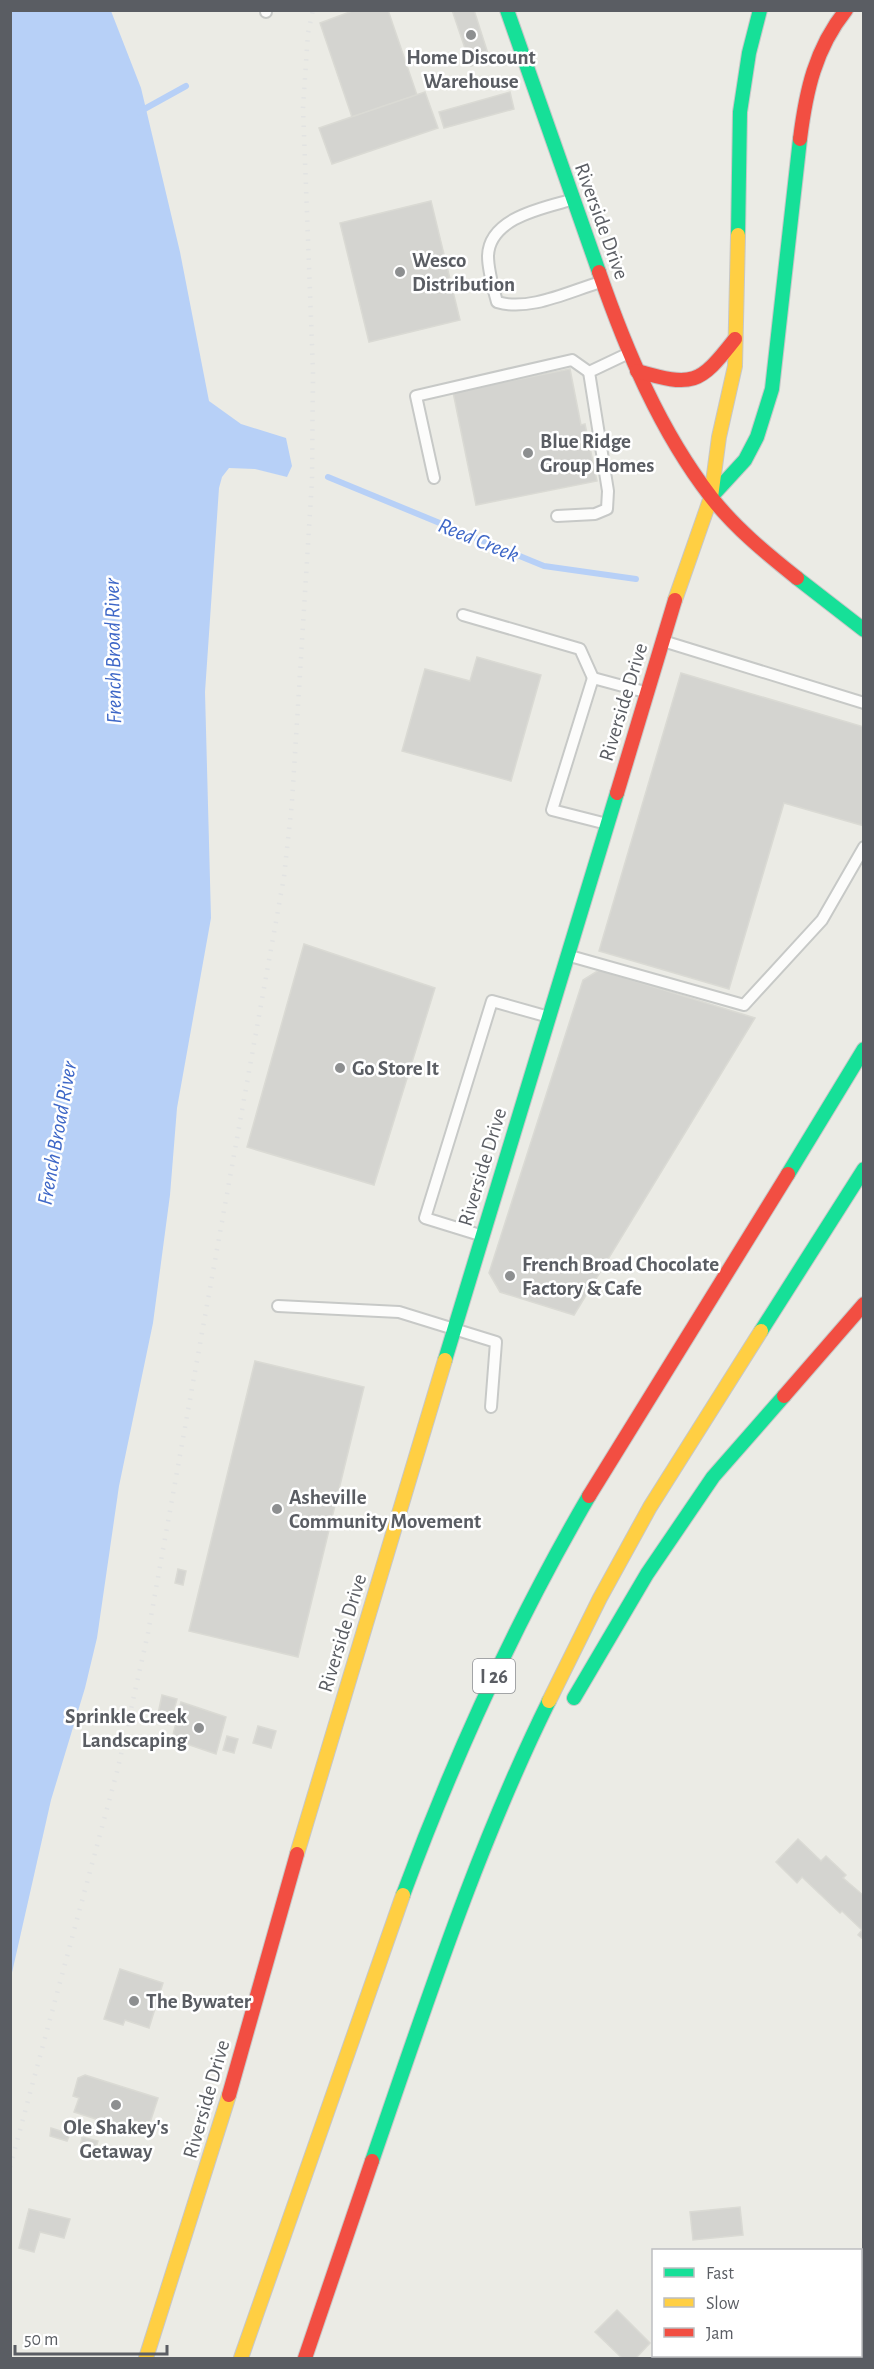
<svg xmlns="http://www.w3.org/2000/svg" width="874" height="2369" font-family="'Alegreya Sans',sans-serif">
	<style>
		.water { fill: #b7d0f7 }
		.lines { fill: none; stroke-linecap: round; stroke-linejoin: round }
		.stream { stroke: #b7d0f7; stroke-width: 6 }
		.building { fill: #d4d4d0; stroke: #dadad4; stroke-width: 1.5 }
		.lane-casing { stroke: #c7c9c7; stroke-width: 14 }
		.street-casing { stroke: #c7c9c7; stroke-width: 24 }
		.fast-casing { stroke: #c7c7c7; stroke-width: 16 }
		.slow-casing { stroke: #c7c7c7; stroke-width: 16 }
		.jam-casing { stroke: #c7c7c7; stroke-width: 16 }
		.lane { stroke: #fcfcfb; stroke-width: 10 }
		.street { stroke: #fcfcfb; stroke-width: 21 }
		.fast { stroke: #16e098; stroke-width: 14 }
		.slow { stroke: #ffcf43; stroke-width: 14 }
		.jam { stroke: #f24e42; stroke-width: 14 }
		.rail { stroke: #e2e3e2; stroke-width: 4.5; stroke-dasharray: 1.5 8; stroke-linecap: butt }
		.poi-dot { fill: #8d8f90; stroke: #fff; stroke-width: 2 }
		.labels { text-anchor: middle; stroke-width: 5; stroke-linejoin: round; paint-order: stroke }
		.shield { fill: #fff; stroke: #8c8e92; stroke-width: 1.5 }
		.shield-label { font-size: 20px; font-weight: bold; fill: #5a5d63 }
		.poi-label { font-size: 21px; font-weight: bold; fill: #5a5d63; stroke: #fff; text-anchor: start }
		.street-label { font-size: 21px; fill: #5a5d63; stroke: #fff }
		.water-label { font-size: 22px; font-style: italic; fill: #3e67c7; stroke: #fff }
	</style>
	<rect width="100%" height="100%" fill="#ebebe5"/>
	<path class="water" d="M11,10L111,11L141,88L180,252L209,401L241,424L286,438L292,466L287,477L255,469L229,468L222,477L219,488L205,692L211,918L177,1108L170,1195L153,1323L119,1486L97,1638L85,1688L51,1800L11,1977Z"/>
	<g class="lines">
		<g class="stream">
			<path d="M139,112L186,86"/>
			<path d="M328,477L544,566L636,579"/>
		</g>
	</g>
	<g class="building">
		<path d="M355,10H388L417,95L352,117L320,23Z"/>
		<path d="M452,10H474L490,60L471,66Z"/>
		<path d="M425,92L438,128L332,164L319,128Z"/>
		<path d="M510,92L514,109L444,128L439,112Z"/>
		<path d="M431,201L460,320L369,342L340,223Z"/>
		<path d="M570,369L581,425L585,424L597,481L476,505L453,392Z"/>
		<path d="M477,657L541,675L511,781L402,751L425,669L470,681Z"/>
		<path d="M681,673L864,727V826L784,803L729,989L599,951Z"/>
		<path d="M304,944L435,988L374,1185L247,1147Z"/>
		<path d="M599,970L755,1018L574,1315L500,1292L489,1273L583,980Z"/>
		<path d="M255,1361L364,1387L298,1657L189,1631Z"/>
		<path d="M178,1569L186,1571L183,1585L175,1583Z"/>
		<path d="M162,1695L177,1699L172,1717L158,1714Z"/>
		<path d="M181,1702L226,1717L216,1754L172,1739Z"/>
		<path d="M258,1726L276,1731L271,1748L253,1743Z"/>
		<path d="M227,1736L238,1739L234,1753L223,1750Z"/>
		<path d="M798,1839L821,1861L826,1856L846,1875L843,1878L864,1896V1940L858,1935L862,1930L842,1911L840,1913L802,1877L797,1883L776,1862Z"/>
		<path d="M120,1969L163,1983L149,2028L125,2020L123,2025L104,2019Z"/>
		<path d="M85,2075L158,2098L146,2135L74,2112L79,2098L73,2096L78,2078Z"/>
		<path d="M51,2128L70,2134L67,2141L50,2136Z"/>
		<path d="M82,2137L98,2141L95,2151L80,2147Z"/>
		<path d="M740,2207L743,2235L693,2240L690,2212Z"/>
		<path d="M29,2209L70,2219L64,2238L40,2232L34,2252L19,2248Z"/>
		<path d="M617,2310L650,2343L636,2358H622L595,2332Z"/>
		<path d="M860,2352L864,2358H833L837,2356H860Z"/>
		<path d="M802,2356H821L818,2358H805Z"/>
	</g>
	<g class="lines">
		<g class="lane-casing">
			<g id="lane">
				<path d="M266,12V10"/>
				<path d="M571,200C543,208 489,218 488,256C488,271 493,287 497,302C529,312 570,291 601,282"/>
				<path d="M434,478L416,396L572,360L589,372"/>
				<path d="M557,516L595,514L607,509L608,491L589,372L629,353"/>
				<path d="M463,615L580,649L593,678"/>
				<path d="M663,641L864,703"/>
				<path d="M607,824L552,810L593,678L645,692"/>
				<path d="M570,956L744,1005L822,920L864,847"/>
				<path d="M480,1235L425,1218L492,1001L549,1017"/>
				<path d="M278,1306L399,1312L496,1342L491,1407"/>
			</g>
		</g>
		<g class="street-casing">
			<g id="street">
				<path d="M736,2356L740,2358"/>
				<path d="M689,2358L694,2356"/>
			</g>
		</g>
		<g class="fast-casing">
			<g id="fast">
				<path d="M507,10L599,272"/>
				<path d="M738,235L740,112L749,53L760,10"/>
				<path d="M711,497L745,460L757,437L772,389L800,139"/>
				<path d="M797,578L864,630"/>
				<path d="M788,1174L864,1049"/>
				<path d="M761,1331L864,1169"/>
				<path d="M445,1360L617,793"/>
				<path d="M574,1698L647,1574L713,1477L784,1396"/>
				<path d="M403,1895C454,1757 515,1623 589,1496"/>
				<path d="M372,2161C426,2005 476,1849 549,1701"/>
			</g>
		</g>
		<g class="slow-casing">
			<g id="slow">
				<path d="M711,497L719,437L735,366L738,235"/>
				<path d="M675,600L711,497"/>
				<path d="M549,1701L600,1598L650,1507L761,1331"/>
				<path d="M297,1854L445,1360"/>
				<path d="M146,2358L229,2095"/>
				<path d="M241,2358L403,1895"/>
			</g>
		</g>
		<g class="jam-casing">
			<g id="jam">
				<path d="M800,139C806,91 815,49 846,10"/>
				<path d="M599,272C626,350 660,431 711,497C735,528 767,554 797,578"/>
				<path d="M637,371C693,387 699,385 735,339"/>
				<path d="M617,793L675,600"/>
				<path d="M784,1396L864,1304"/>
				<path d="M589,1496L788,1174"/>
				<path d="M229,2095L297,1854"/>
				<path d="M305,2358L372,2161"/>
			</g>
		</g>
		<use href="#lane" class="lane"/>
		<use href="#street" class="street"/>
		<use href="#fast" class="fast"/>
		<use href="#slow" class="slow"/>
		<use href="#jam" class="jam"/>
		<path class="rail" d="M10,2167L118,1768L148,1633L284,877L292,802L312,480L313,371L303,108L308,33L313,10"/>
	</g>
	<g class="poi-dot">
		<circle cx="471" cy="35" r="6"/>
		<circle cx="400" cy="272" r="6"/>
		<circle cx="528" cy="453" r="6"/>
		<circle cx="340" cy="1068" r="6"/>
		<circle cx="510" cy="1276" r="6"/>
		<circle cx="277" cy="1509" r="6"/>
		<circle cx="199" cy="1728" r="6"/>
		<circle cx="134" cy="2001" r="6"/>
		<circle cx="116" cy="2105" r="6"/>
	</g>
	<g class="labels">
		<rect class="shield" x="473" y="1659" width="42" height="34" rx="4.5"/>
		<g class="shield-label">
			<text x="494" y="1683">I 26</text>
		</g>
		<g class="poi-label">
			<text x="471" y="64" text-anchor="middle">Home Discount<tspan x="471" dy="24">Warehouse</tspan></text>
			<text x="412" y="267">Wesco<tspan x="412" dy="24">Distribution</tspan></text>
			<text x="540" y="448">Blue Ridge<tspan x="540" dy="24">Group Homes</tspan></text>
			<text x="352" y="1075">Go Store It</text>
			<text x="522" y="1271">French Broad Chocolate<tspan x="522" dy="24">Factory &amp; Cafe</tspan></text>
			<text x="289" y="1504">Asheville<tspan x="289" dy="24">Community Movement</tspan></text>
			<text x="187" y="1723" text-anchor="end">Sprinkle Creek<tspan x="187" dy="24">Landscaping</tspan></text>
			<text x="146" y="2008">The Bywater</text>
			<text x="116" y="2134" text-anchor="middle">Ole Shakey's<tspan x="116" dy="24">Getaway</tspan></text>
		</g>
		<g class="street-label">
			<text transform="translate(602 221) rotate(70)" y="7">Riverside Drive</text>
			<text transform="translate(623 702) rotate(-73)" y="7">Riverside Drive</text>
			<text transform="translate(482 1167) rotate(-73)" y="7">Riverside Drive</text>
			<text transform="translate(342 1633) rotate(-73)" y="7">Riverside Drive</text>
			<text transform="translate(206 2099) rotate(-74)" y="7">Riverside Drive</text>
		</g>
		<g class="water-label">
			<text transform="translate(479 539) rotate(22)" y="8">Reed Creek</text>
			<text transform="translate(112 651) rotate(-91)" y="8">French Broad River</text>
			<text transform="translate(56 1133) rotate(-80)" y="8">French Broad River</text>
		</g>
	</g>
	<rect width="874" height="2369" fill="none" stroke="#5a5d63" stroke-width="24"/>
	<rect x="652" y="2249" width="210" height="108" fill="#ffffff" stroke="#bdbec1" stroke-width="1.5"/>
	<rect x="664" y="2268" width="30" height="9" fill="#16e098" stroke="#bdbec1" stroke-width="1.5"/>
	<text x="706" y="2279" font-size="18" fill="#5a5d63">Fast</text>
	<rect x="664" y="2298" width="30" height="9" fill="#ffcf43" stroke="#bdbec1" stroke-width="1.5"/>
	<text x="706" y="2309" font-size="18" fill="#5a5d63">Slow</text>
	<rect x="664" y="2328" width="30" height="9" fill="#f24e42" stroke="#bdbec1" stroke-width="1.5"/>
	<text x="706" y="2339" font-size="18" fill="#5a5d63">Jam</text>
	<path d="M15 2345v9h152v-9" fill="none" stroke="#5a5d63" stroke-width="3"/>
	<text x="24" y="2345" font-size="18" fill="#5a5d63" stroke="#ffffff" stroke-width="4.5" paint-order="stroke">50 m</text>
</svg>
